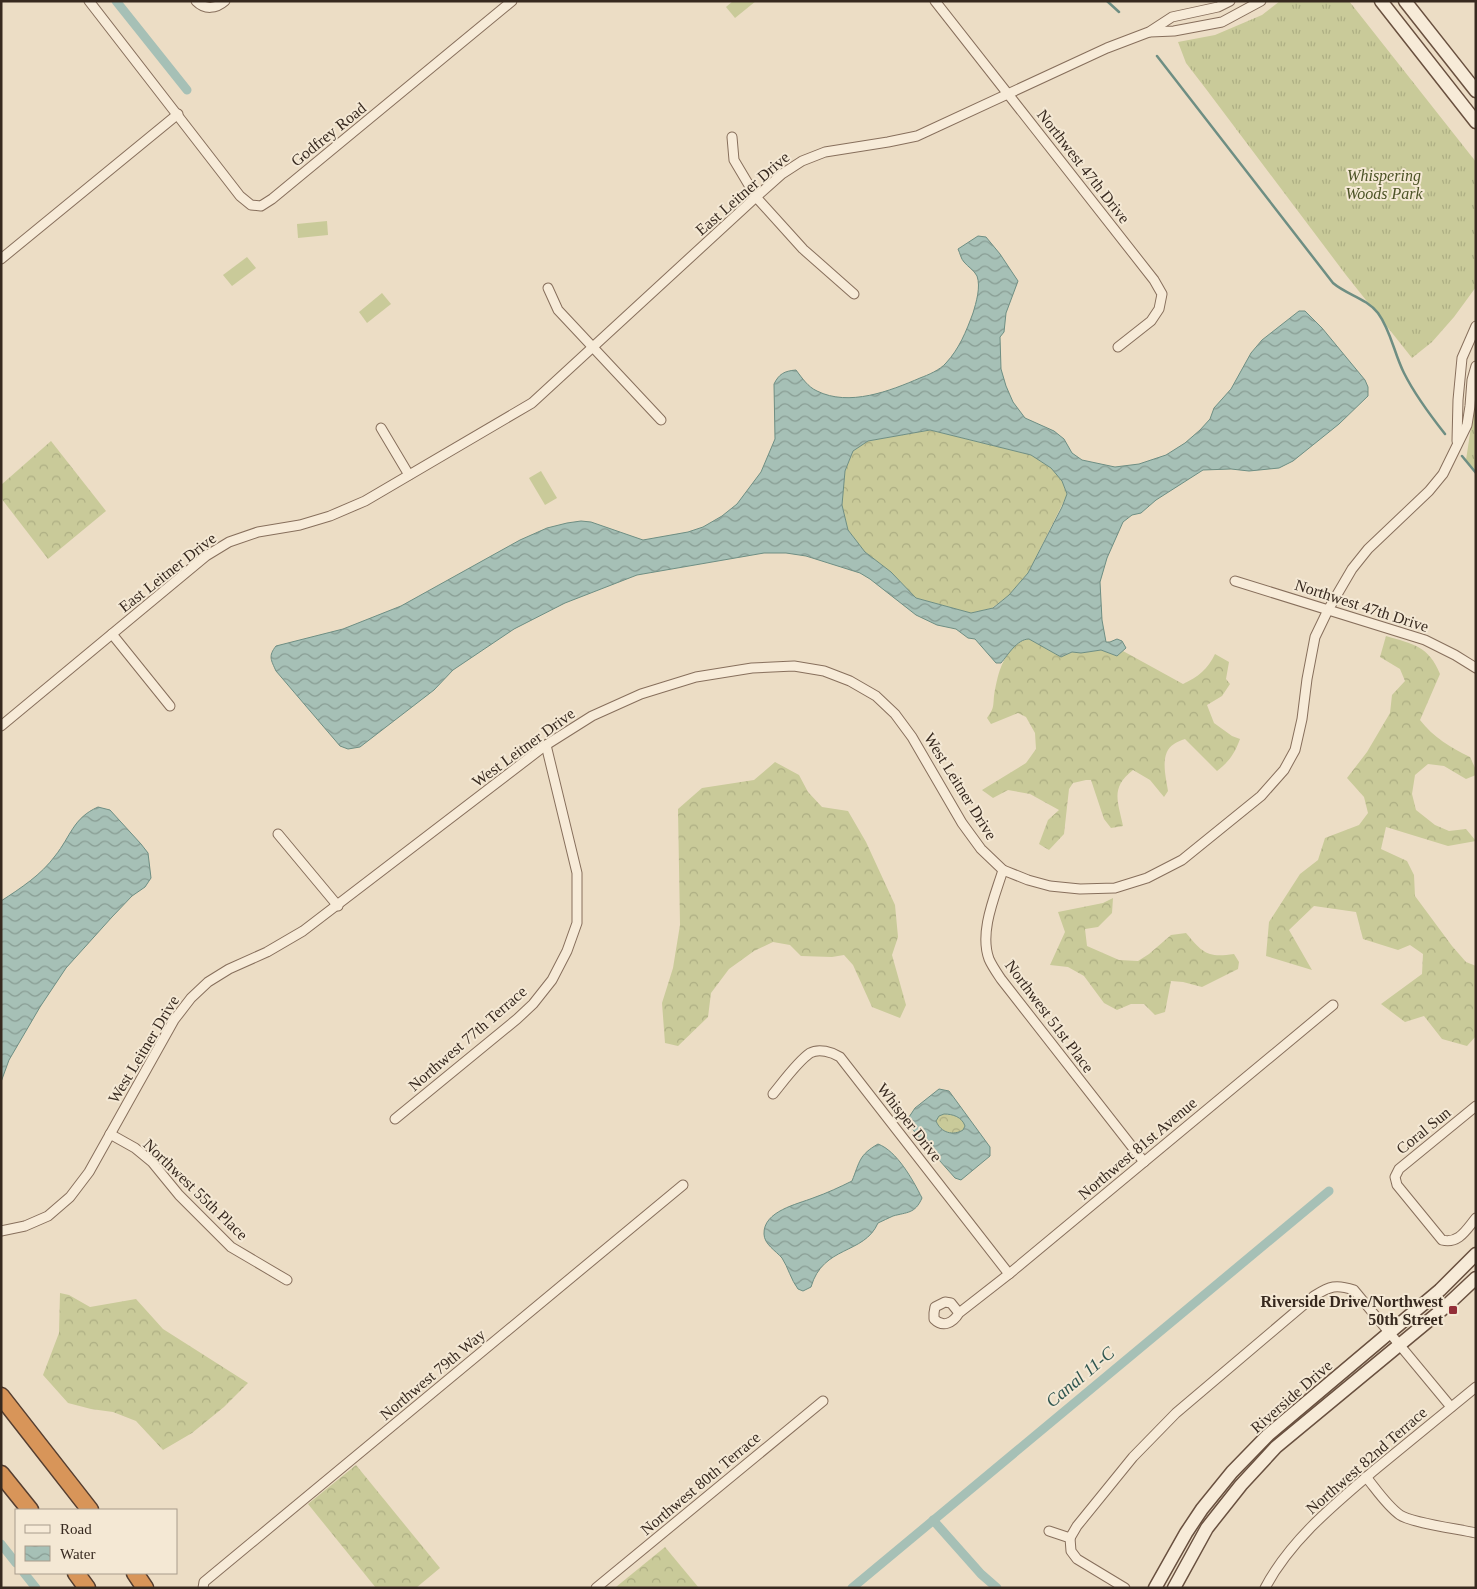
<svg xmlns="http://www.w3.org/2000/svg" width="1477" height="1589" font-family="Georgia,serif">
	<style>
		.grass { fill: url(#grass-tufts) }
		.forest { fill: url(#forest-crowns) }
		.pitch { fill: #c9ca99 }
		.water { fill: url(#water-waves); stroke: #6e8e83; fill-rule: evenodd }
		.lines { fill: none; stroke-linecap: round; stroke-linejoin: round }
		.stream { stroke: #6e8e83; stroke-width: 2.5 }
		.canal { stroke: #a6c0b6; stroke-width: 9 }
		.street-casing { stroke: #876f5c; stroke-width: 11 }
		.secondary-casing { stroke: #69503f; stroke-width: 15 }
		.highway-casing { stroke: #553e30; stroke-width: 19 }
		.street { stroke: #f7ebd8; stroke-width: 9 }
		.secondary { stroke: #f7ebd8; stroke-width: 12 }
		.highway { stroke: #d89559; stroke-width: 16 }
		.poi-dot { fill: #932e38; stroke: #f4e8d4; stroke-width: 2 }
		.labels { text-anchor: middle; stroke-width: 4; stroke-linejoin: round; paint-order: stroke }
		.street-label { font-size: 16px; fill: #37291f; stroke: #f4e8d4 }
		.park-label { font-size: 16px; font-style: italic; fill: #4c5326; stroke: #f4e8d4 }
		.poi-label { font-size: 16px; font-weight: bold; fill: #37291f; stroke: #f4e8d4; text-anchor: end }
		.water-label { font-size: 18px; font-style: italic; fill: #2f5650; stroke: #f4e8d4 }
	</style>
	<defs>
		<pattern id="grass-tufts" width="24" height="20" patternUnits="userSpaceOnUse" patternTransform="scale(1.25)"><rect width="24" height="20" fill="#c9ca99"/><path d="M3 7l-1-3M5 7V3M7 7l1-3M15 17l-1-3M17 17v-4M19 17l1-3" fill="none" stroke="#adae83"/></pattern>
		<pattern id="forest-crowns" width="20" height="18" patternUnits="userSpaceOnUse" patternTransform="scale(1.25)"><rect width="20" height="18" fill="#c9ca99"/><path d="M2 6a3 3 0 1 1 6 0M12 15a3 3 0 1 1 6 0" fill="none" stroke="#adae83"/></pattern>
		<pattern id="water-waves" width="16" height="10" patternUnits="userSpaceOnUse" patternTransform="scale(1.25)"><rect width="16" height="10" fill="#a6c0b6"/><path d="M0 5q4-4 8 0t8 0" fill="none" stroke="#889c93"/></pattern>
	</defs>
	<rect width="100%" height="100%" fill="#ecddc5"/>
	<g class="grass">
		<path d="M1280,1H1349L1476,162V287L1454,317L1432,342L1412,358L1346,275L1206,89L1186,63L1178,42L1215,35L1262,15Z"/>
		<path d="M1476,394V473L1466,460Z"/>
	</g>
	<g class="forest">
		<path d="M930,430L1031,455L1051,468L1062,481L1067,495L1028,573L1009,595L992,608L971,613L916,598L891,572L865,552L848,530L842,505L845,471L853,451L868,441Z"/>
		<path d="M51,441L106,511L48,559L1,498V485Z"/>
		<path d="M1386,636C1413,644 1429,646 1440,674L1420,720C1433,737 1451,748 1470,757L1476,770V775L1466,779L1444,766L1428,764L1415,775L1412,794L1416,810L1435,825L1449,831L1466,829L1476,841L1448,846L1386,827L1381,849L1407,861L1414,875L1415,896L1452,946L1466,962L1476,966V1036L1467,1046L1442,1039L1424,1016L1405,1022L1381,1004L1422,974L1423,954L1410,945L1398,950L1363,939L1356,912L1314,906L1289,930L1312,970L1266,956L1269,922L1300,874L1318,860L1325,838L1359,825L1368,813L1364,797L1347,778L1367,752L1390,713L1392,695L1405,681L1400,669L1380,657Z"/>
		<path d="M1024,639H1029L1061,657L1072,652L1081,653L1101,650L1117,656L1123,651L1183,684C1198,677 1208,669 1215,654L1229,662L1226,679L1230,684L1222,696L1207,705L1214,723L1232,736L1240,739C1235,753 1229,762 1217,771L1185,739C1181,740 1177,742 1174,744C1159,753 1166,777 1168,791L1164,797L1150,780L1133,770C1110,788 1118,801 1123,826L1111,828L1104,819L1091,780H1086L1073,783L1069,789L1064,834L1049,850L1039,844L1048,820L1059,810L1030,794L1008,790L993,798L982,790L1026,763L1036,749L1035,733L1026,717L1018,713L991,724L987,718C994,708 993,708 994,696C998,673 1002,653 1024,639Z"/>
		<path d="M775,762L799,775L808,792L822,807L848,811L866,842L895,905L898,937L892,955L906,1005L900,1018L872,1007L853,965L844,955L832,957L801,956L790,945L773,942L754,951L729,969L711,993L708,1017L678,1046L665,1043L662,1003L673,968L680,925L678,809L702,788L754,780Z"/>
		<path d="M1113,898L1112,913L1098,927L1085,929L1087,946L1119,960L1138,961L1149,954L1171,935L1186,933C1203,953 1207,958 1234,954L1239,962L1238,969L1202,987L1183,982L1171,981L1165,1012L1155,1015L1144,1004H1131L1117,1010L1104,1003L1084,976L1068,967L1050,965L1065,932L1058,912L1103,903Z"/>
		<path d="M944,1114C953,1114 962,1117 965,1126L963,1130C953,1136 941,1133 936,1121L939,1116Z"/>
		<path d="M60,1293L69,1295L90,1307L136,1299L163,1329L248,1383L224,1407L192,1433L163,1450L136,1421L113,1412L91,1409L68,1403L43,1375L59,1333Z"/>
		<path d="M356,1465L440,1568L416,1588H376L308,1504Z"/>
		<path d="M665,1547L699,1588L616,1587Z"/>
	</g>
	<g class="pitch">
		<path d="M733,1H756L735,18L726,7Z"/>
		<path d="M327,221L328,235L298,238L297,224Z"/>
		<path d="M247,257L256,268L232,286L223,275Z"/>
		<path d="M382,293L391,304L367,323L359,312Z"/>
		<path d="M541,471L557,498L545,505L529,478Z"/>
	</g>
	<g class="water">
		<path d="M978,236L986,237L1000,254L1018,281L1006,313L1004,332L1000,337L1001,369L1006,386L1013,402L1025,418L1054,431L1064,439L1072,453L1082,460L1115,467L1139,464L1166,455L1185,443L1200,430L1210,419L1214,408L1231,389L1251,353L1262,340L1299,311H1305L1322,328L1365,380L1368,387V396L1339,424L1293,461L1279,468L1249,471L1231,469L1203,470L1156,500L1141,513L1132,515L1123,522L1107,558L1100,582L1102,620L1106,642H1110L1117,639L1122,641L1126,648L1117,656L1101,650L1081,653L1072,652L1061,657L1029,639C1017,639 1008,655 1001,663H996L975,639L968,638L956,629L937,625L916,615L870,579L860,573L806,556L786,553H764L637,575L565,603L514,629L453,670L434,690L360,747L348,749L340,746L276,671C271,660 268,656 276,646L343,629L401,606L520,540L547,528L567,523L581,521L591,522L643,540L688,532L703,527L722,516L737,504L761,472L775,439L774,384C779,374 784,371 796,370C802,378 808,387 817,391C849,407 890,391 920,378C928,375 940,370 946,363C959,349 966,332 973,313C976,303 981,287 977,276C974,270 968,267 964,262C961,259 960,253 958,249ZM930,430L1031,455L1051,468L1062,481L1067,494L1062,507L1028,573L1009,595L993,608L971,613L916,598L891,572L865,552L848,530L842,505L845,471L853,451L868,441Z"/>
		<path d="M98,807L110,810L141,844L148,853L151,878L145,887L132,896L112,917L66,968L40,1007L9,1060L1,1082V901C21,888 41,875 55,856C71,836 73,818 98,807Z"/>
		<path d="M939,1089L949,1091L990,1147V1156L961,1180L955,1178L916,1134L907,1120L915,1108ZM944,1114C953,1114 962,1117 965,1126L963,1130C953,1136 941,1133 936,1121L939,1116Z"/>
		<path d="M878,1144C897,1151 913,1180 922,1198C915,1214 907,1212 893,1216C888,1218 883,1221 878,1223C864,1255 823,1245 811,1287L803,1291L798,1289C791,1280 788,1267 782,1258C776,1251 764,1244 764,1234C763,1211 798,1204 813,1198C827,1193 840,1187 852,1181C860,1161 859,1155 878,1144Z"/>
	</g>
	<g class="lines">
		<g class="stream">
			<path d="M1107,1L1119,12"/>
			<path d="M1157,56L1333,283C1347,295 1366,298 1378,313C1391,331 1394,353 1404,373C1415,395 1430,415 1445,434"/>
			<path d="M1462,456L1476,473"/>
		</g>
		<g class="canal">
			<path d="M116,1L187,90"/>
			<path d="M933,1520L981,1574L997,1588"/>
			<path d="M1,1544L16,1563"/>
			<path d="M24,1573L36,1588"/>
			<path d="M852,1588L1329,1191"/>
		</g>
		<g class="street-casing">
			<g id="street">
				<path d="M89,1L240,196L251,205L261,206L272,199L512,1"/>
				<path d="M196,1C205,10 216,9 225,1"/>
				<path d="M935,1L1154,280L1162,294L1159,309L1151,321L1118,347"/>
				<path d="M1150,32L1174,31L1222,22L1261,1"/>
				<path d="M732,137L734,160L756,197L803,249L854,294"/>
				<path d="M1,259L178,114"/>
				<path d="M548,288L558,310L661,420"/>
				<path d="M381,428L409,475"/>
				<path d="M1457,441L1458,400L1462,358L1476,326"/>
				<path d="M1235,581L1425,640L1455,655L1476,668"/>
				<path d="M112,634L170,706"/>
				<path d="M1,726L206,556L229,542L258,532L300,525L330,516L365,501L532,403L756,197L782,174L802,161L825,152L888,142L917,136L1107,48L1149,32L1172,17L1218,7L1230,1"/>
				<path d="M278,834L338,906"/>
				<path d="M1003,870C995,896 979,932 989,959C992,966 997,973 1001,979L1144,1162"/>
				<path d="M773,1094C783,1082 797,1062 810,1053C819,1048 832,1052 840,1057L1009,1274"/>
				<path d="M1476,1106L1399,1169L1395,1177L1397,1185L1442,1240C1459,1244 1466,1230 1476,1218"/>
				<path d="M395,1119L517,1019L533,1004L552,980L567,951L577,923V873L546,745"/>
				<path d="M110,1134L135,1148L152,1162L179,1195L231,1247L287,1280"/>
				<path d="M1,1231L25,1226L48,1216L70,1197L89,1172L174,1020L191,998L208,982L229,969L267,952L303,931L546,745L592,716L641,694L696,677L752,668L794,666L824,671L850,681L876,696L895,714L912,737L962,823L981,849L1003,870L1028,880L1050,886L1080,889L1115,888L1147,878L1182,860L1261,796L1284,770L1295,750L1302,719L1307,679L1315,637L1328,610L1352,569L1368,549L1429,491L1443,474L1467,425L1470,406L1472,380L1476,366"/>
				<path d="M959,1313L951,1303L945,1302L935,1307L934,1313V1319C943,1328 953,1323 959,1313L1009,1274L1333,1005"/>
				<path d="M1366,1477C1376,1489 1387,1506 1400,1515C1412,1523 1459,1529 1476,1533"/>
				<path d="M1049,1531L1070,1538L1071,1551L1077,1559L1125,1588"/>
				<path d="M1070,1538L1077,1526L1133,1457L1176,1413L1314,1296C1330,1286 1336,1284 1354,1290L1451,1407"/>
				<path d="M203,1588L204,1582L683,1185"/>
				<path d="M596,1588L823,1401"/>
				<path d="M1265,1588C1291,1539 1336,1503 1377,1468C1410,1441 1443,1414 1476,1387"/>
			</g>
		</g>
		<g class="secondary-casing">
			<g id="secondary">
				<path d="M1381,1L1476,122"/>
				<path d="M1405,1L1476,91"/>
				<path d="M1155,1588L1186,1533L1202,1509L1232,1472L1268,1435L1440,1290L1476,1254"/>
				<path d="M1174,1588L1207,1528L1241,1485L1276,1447L1444,1308L1476,1278"/>
			</g>
		</g>
		<g class="highway-casing">
			<g id="highway">
				<path d="M1,1396L90,1510"/>
				<path d="M1,1474L30,1510"/>
				<path d="M76,1573L87,1588"/>
				<path d="M135,1573L145,1588"/>
			</g>
		</g>
		<use href="#street" class="street"/>
		<use href="#secondary" class="secondary"/>
		<use href="#highway" class="highway"/>
	</g>
	<rect class="poi-dot" x="1448" y="1305" width="10" height="10" rx="2.5"/>
	<g class="labels">
		<g class="street-label">
			<text transform="translate(328 134) rotate(-39)" y="6">Godfrey Road</text>
			<text transform="translate(1084 166) rotate(52)" y="6">Northwest 47th Drive</text>
			<text transform="translate(742 193) rotate(-41)" y="6">East Leitner Drive</text>
			<text transform="translate(167 572) rotate(-38)" y="6">East Leitner Drive</text>
			<text transform="translate(1362 605) rotate(18)" y="6">Northwest 47th Drive</text>
			<text transform="translate(523 747) rotate(-36)" y="6">West Leitner Drive</text>
			<text transform="translate(961 786) rotate(58)" y="6">West Leitner Drive</text>
			<text transform="translate(1050 1016) rotate(53)" y="6">Northwest 51st Place</text>
			<text transform="translate(467 1038) rotate(-41)" y="6">Northwest 77th Terrace</text>
			<text transform="translate(143 1049) rotate(-59)" y="6">West Leitner Drive</text>
			<text transform="translate(910 1122) rotate(52)" y="6">Whisper Drive</text>
			<text transform="translate(1423 1130) rotate(-39)" y="6">Coral Sun</text>
			<text transform="translate(1137 1148) rotate(-40)" y="6">Northwest 81st Avenue</text>
			<text transform="translate(196 1189) rotate(44)" y="6">Northwest 55th Place</text>
			<text transform="translate(432 1374) rotate(-40)" y="6">Northwest 79th Way</text>
			<text transform="translate(1291 1396) rotate(-41)" y="6">Riverside Drive</text>
			<text transform="translate(1366 1460) rotate(-41)" y="6">Northwest 82nd Terrace</text>
			<text transform="translate(700 1483) rotate(-40)" y="6">Northwest 80th Terrace</text>
		</g>
		<g class="park-label">
			<text x="1384" y="181">Whispering<tspan x="1384" dy="18">Woods Park</tspan></text>
		</g>
		<g class="poi-label">
			<text x="1443" y="1307">Riverside Drive/Northwest<tspan x="1443" dy="18">50th Street</tspan></text>
		</g>
		<g class="water-label">
			<text transform="translate(1080 1377) rotate(-40)" y="6">Canal 11-C</text>
		</g>
	</g>
	<rect width="1477" height="1589" fill="none" stroke="#37291f" stroke-width="5"/>
	<rect x="15" y="1509" width="162" height="65" fill="#f4e8d4" stroke="#a89c8c"/>
	<rect x="25" y="1525" width="25" height="8" fill="#f7ebd8" stroke="#a89c8c"/>
	<text x="60" y="1534" font-size="15" fill="#37291f">Road</text>
	<rect x="25" y="1546" width="25" height="15" fill="url(#water-waves)" stroke="#a89c8c"/>
	<text x="60" y="1559" font-size="15" fill="#37291f">Water</text>
</svg>
